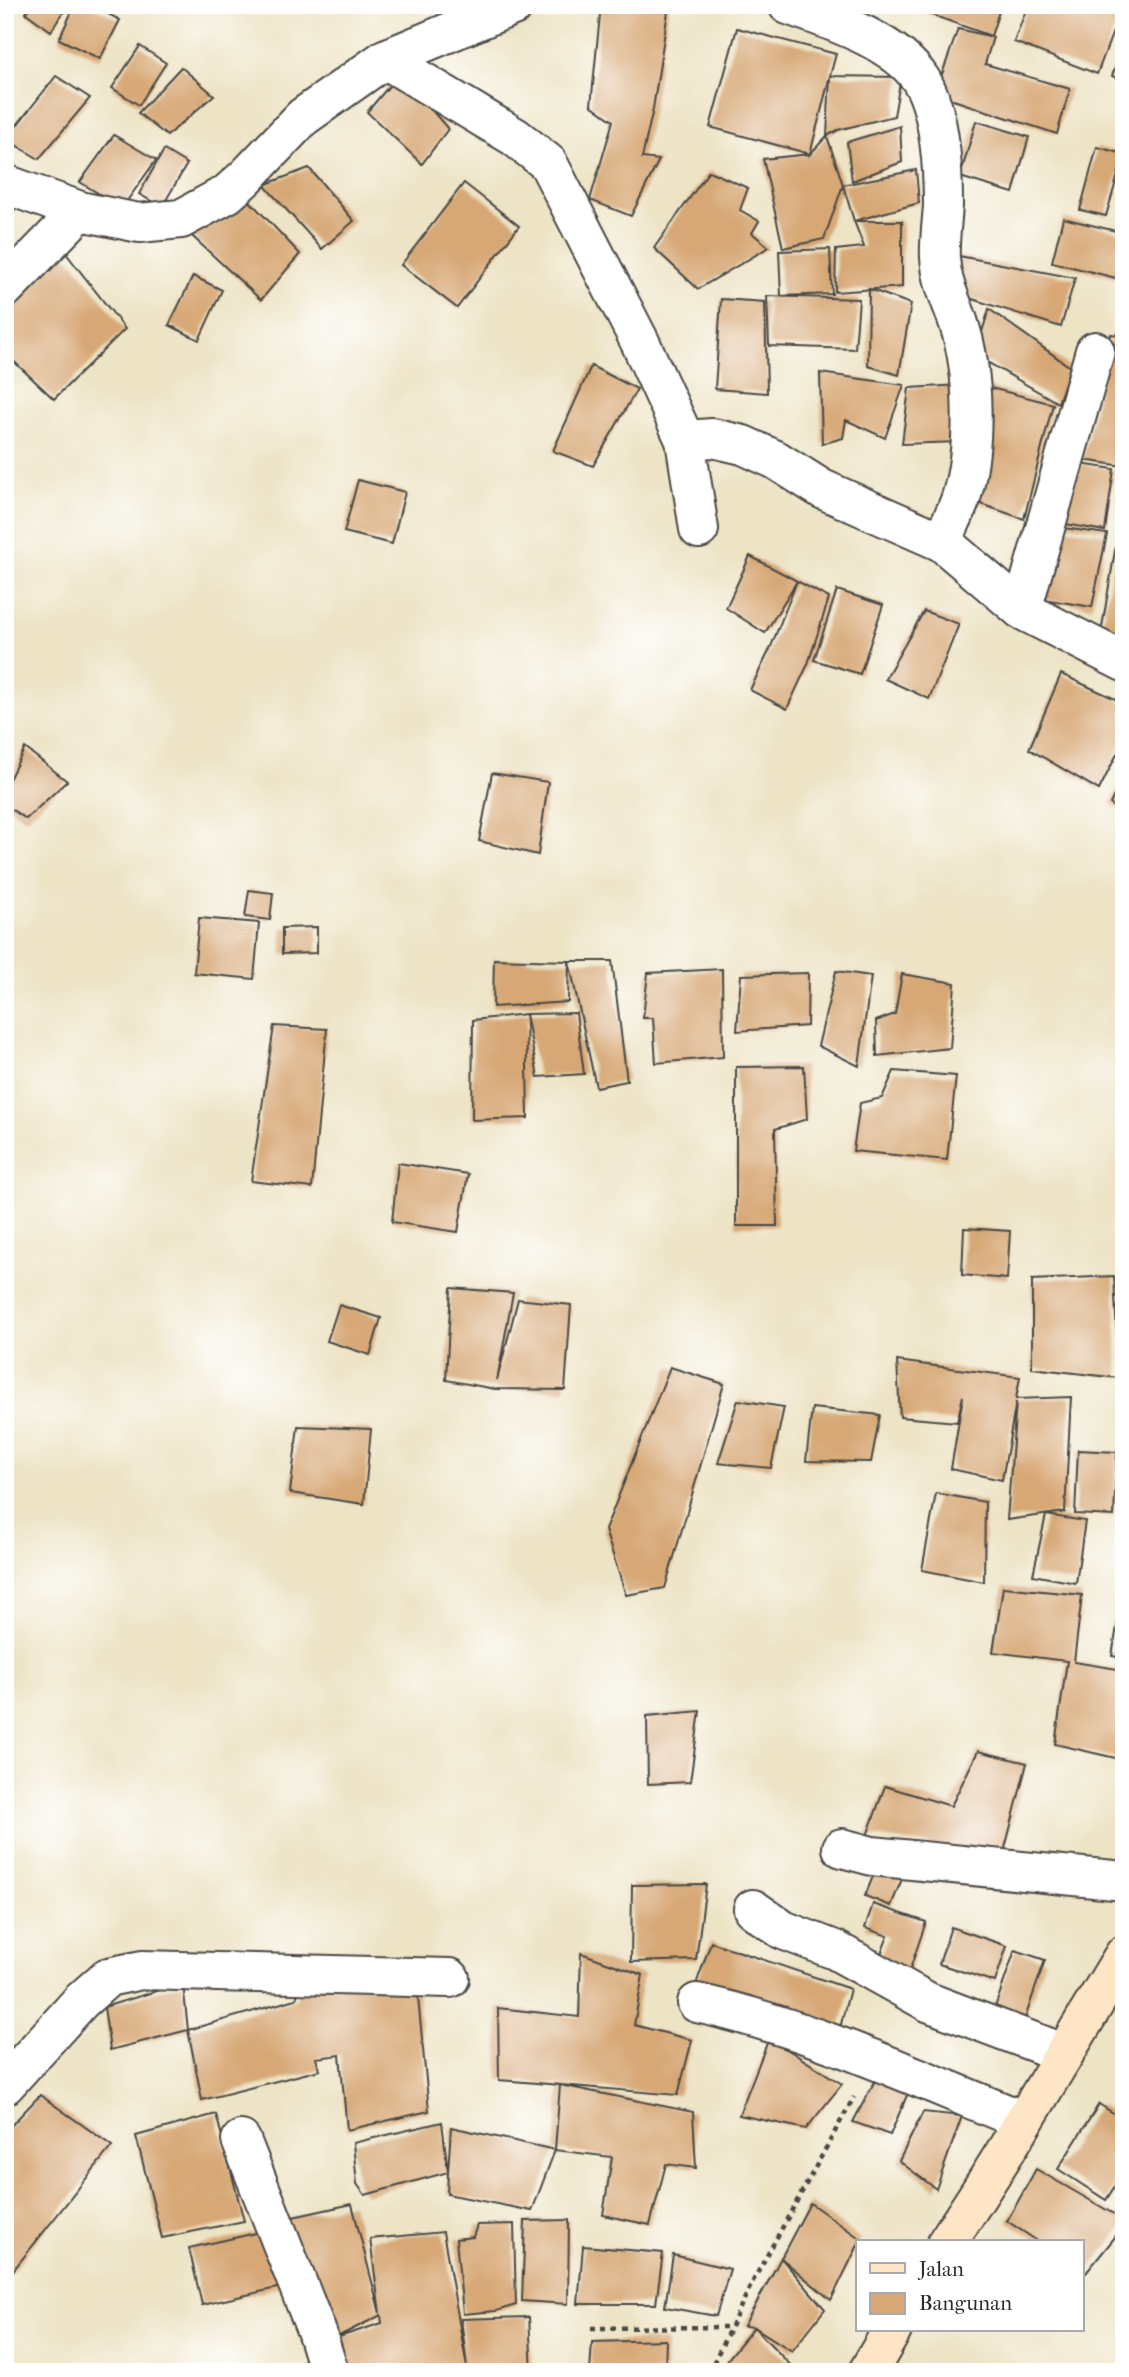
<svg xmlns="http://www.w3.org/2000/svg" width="1129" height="2377" font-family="'IM FELL French Canon',serif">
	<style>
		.building { fill: #d7a876 }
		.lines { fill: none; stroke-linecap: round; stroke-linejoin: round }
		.street-casing { stroke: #484742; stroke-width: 42 }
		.secondary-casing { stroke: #484742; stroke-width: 42 }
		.path { stroke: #484742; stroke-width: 4.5; stroke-dasharray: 5 5; stroke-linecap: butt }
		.street { stroke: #fff; stroke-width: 38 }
		.secondary { stroke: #fde5c5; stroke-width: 38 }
	</style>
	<rect width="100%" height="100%" fill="#fff"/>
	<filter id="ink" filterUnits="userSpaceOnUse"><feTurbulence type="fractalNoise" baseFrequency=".0143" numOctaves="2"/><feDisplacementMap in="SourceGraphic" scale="14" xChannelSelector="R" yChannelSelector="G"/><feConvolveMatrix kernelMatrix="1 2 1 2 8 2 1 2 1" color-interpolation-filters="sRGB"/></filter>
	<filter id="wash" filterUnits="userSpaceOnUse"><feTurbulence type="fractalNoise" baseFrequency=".00686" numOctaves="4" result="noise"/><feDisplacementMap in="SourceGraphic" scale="28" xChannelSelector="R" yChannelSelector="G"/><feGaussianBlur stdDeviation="1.57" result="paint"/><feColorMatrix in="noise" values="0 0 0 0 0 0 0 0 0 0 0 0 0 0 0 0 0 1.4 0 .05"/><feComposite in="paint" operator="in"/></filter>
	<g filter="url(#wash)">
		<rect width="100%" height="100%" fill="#ede3c5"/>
		<g id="blocks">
			<g class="building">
				<path d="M5,5H14L7,16L5,15Z"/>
				<path d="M31,5H68L51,31L26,13Z"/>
				<path d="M75,5H91L120,20L100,59L59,39Z"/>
				<path d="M601,5H669L653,109L642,158L659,160L631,216L590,200L613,121L591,105Z"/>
				<path d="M904,5H1001L991,36Z"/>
				<path d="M1028,5H1101L1106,7L1107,5H1124V14L1120,13L1097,74L1014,42Z"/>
				<path d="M737,28L836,54L830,76L901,77L894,116L838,130L827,136L830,76L810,154L827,136L843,185L824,239L783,248L763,159L810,154L710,127Z"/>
				<path d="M958,29L993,37L985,64L1070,89L1057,134L935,94Z"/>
				<path d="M140,46L166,63L139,105L112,88Z"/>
				<path d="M1123,46H1124V81L1112,76Z"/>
				<path d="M181,67L214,95L167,136L138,113Z"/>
				<path d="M400,73L448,129L422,164L367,112Z"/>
				<path d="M56,76L90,98L39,159L6,139Z"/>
				<path d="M976,121L1029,137L1013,193L960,177Z"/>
				<path d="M900,126L902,162L852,181L847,142Z"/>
				<path d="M114,135L156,160L122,208L80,182Z"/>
				<path d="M1097,147L1124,154L1106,216L1080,210Z"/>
				<path d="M164,150L187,164L162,207L139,194Z"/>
				<path d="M309,168L354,221L322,249L264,185Z"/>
				<path d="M916,170L919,203L854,221L843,185Z"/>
				<path d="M709,171L748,188L740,210L759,221L752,233L769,247L698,289L654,248Z"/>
				<path d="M464,183L519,226L457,308L401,265Z"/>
				<path d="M246,197L300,254L261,300L192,236Z"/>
				<path d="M1063,218L1124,233V245L1116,278L1052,262Z"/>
				<path d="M854,221H902V287L835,292L836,250L864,247Z"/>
				<path d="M830,249L832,294L781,296L779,251Z"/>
				<path d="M65,252L125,329L54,399L5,353V305Z"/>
				<path d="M959,256L1075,278L1061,327L947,291Z"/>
				<path d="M193,276L222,290L199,340L169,325Z"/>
				<path d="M869,289L911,304L899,375L868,366Z"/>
				<path d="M767,296L859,299L855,349L769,346Z"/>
				<path d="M721,299L765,302L767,393L715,389Z"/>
				<path d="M989,309L1070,367L1058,403L975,355Z"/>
				<path d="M1111,334L1124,336V466L1083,460Z"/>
				<path d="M591,366L637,389L593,466L553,451Z"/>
				<path d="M820,373L904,385L885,438L846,420L843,438L822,444Z"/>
				<path d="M975,384L1053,404L1024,519L975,502Z"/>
				<path d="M961,385L958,442L902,444L909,388Z"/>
				<path d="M1067,462L1114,469L1105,531L1054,522Z"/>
				<path d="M358,480L405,492L392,544L344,532Z"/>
				<path d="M1049,526L1107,534L1092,607L1043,599Z"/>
				<path d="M1118,533L1124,534V651L1099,645Z"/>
				<path d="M750,556L829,598L808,664L787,709L750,690L770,649L797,581L765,633L726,608Z"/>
				<path d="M837,590L883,605L860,674L814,660Z"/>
				<path d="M924,611L959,624L929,699L885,679Z"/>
				<path d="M1061,674L1124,703V740L1099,790L1029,749Z"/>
				<path d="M25,748L67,781L26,819L5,805V787Z"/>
				<path d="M492,773L548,782L538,855L479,841Z"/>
				<path d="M1124,775V813L1110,804Z"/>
				<path d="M249,890L273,893L270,920L245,917Z"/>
				<path d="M199,918L259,923L254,979L194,973Z"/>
				<path d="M317,927V953L282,954V928Z"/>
				<path d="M494,959L569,961H612L627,1081L596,1087L569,961L568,1002L493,1007Z"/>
				<path d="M722,969L723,1057L656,1063L653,1018H643L648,973Z"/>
				<path d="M836,971L871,976L859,1066L818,1046Z"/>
				<path d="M808,973L807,1026L737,1031L741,975Z"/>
				<path d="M902,974L955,983L950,1048L877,1056L876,1021L895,1014Z"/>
				<path d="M576,1013L584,1074L538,1077L526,1014L528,1118L472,1120L473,1020L526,1014Z"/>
				<path d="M274,1026L327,1029L312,1188L251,1181Z"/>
				<path d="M804,1066L807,1119L775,1129L777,1226H736V1067Z"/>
				<path d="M894,1071L956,1076L947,1160L853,1151L860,1103L882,1098Z"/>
				<path d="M398,1163L468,1174L458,1232L392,1222Z"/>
				<path d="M964,1228L1010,1231L1007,1279L962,1275Z"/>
				<path d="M1114,1276L1119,1378L1032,1368V1280Z"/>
				<path d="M451,1288L513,1293L497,1380L518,1299L571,1305L565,1390L495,1389L446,1380Z"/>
				<path d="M339,1305L381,1318L370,1355L327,1341Z"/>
				<path d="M897,1361L1020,1377L1016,1399L1071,1397L1065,1512L1007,1520L1016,1402L1002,1480L951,1469L963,1396L957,1422L900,1417Z"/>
				<path d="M670,1367L724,1384L665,1588L626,1595L605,1530Z"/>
				<path d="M738,1400L784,1407L771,1468L718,1463Z"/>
				<path d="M812,1408L880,1415L871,1462L806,1461Z"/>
				<path d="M298,1426L371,1429L364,1504L290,1493Z"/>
				<path d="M1078,1450L1117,1452L1114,1516L1075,1514Z"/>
				<path d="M936,1493L985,1502L984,1582L922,1570Z"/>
				<path d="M1046,1515L1085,1521L1076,1583L1033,1575Z"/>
				<path d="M1003,1587L1082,1595L1074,1662L1124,1670V1760L1055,1744L1067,1661L993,1652Z"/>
				<path d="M1122,1597H1124V1658L1112,1656Z"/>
				<path d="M700,1711L690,1782L648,1784L647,1716Z"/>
				<path d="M978,1751L1027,1763L1003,1856L867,1836L885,1786L951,1806Z"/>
				<path d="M876,1869L902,1879L891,1906L865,1896Z"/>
				<path d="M706,1884L696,1960L631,1962L632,1885Z"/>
				<path d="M873,1904L926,1922L908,1975L877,1964L888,1936L865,1928Z"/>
				<path d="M951,1927L1007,1946L995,1982L939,1964Z"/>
				<path d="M711,1942L850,1989L838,2036L693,1993Z"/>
				<path d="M1015,1950L1045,1960L1022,2027L992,2016Z"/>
				<path d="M581,1953L643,1975L634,2025L692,2040L678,2095L560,2085L693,2112L696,2168L666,2164L650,2225L603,2215L612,2157L555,2150L532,2211L447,2194L448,2172L365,2195L357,2184L353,2143L442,2122L448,2172L451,2127L555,2150L560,2085L499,2080L498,2008L579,2017Z"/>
				<path d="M183,1983L188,2030L110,2050L104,2007Z"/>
				<path d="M301,1984L417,1987L429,2111L347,2130L340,2055L316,2058L320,2070L202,2100L188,2030L296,1999Z"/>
				<path d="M769,2038L842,2084L806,2129L739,2115Z"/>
				<path d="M879,2073L908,2093L890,2135L853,2122Z"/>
				<path d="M40,2095L112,2146L11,2273L5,2268V2132Z"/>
				<path d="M1099,2104L1124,2120V2172L1106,2200L1058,2169Z"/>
				<path d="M923,2112L962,2116L936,2189L899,2161Z"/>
				<path d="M216,2114L244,2221L162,2238L136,2136Z"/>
				<path d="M1036,2169L1124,2220V2226L1086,2273L1082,2270V2242H1039L1007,2221Z"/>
				<path d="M810,2203L861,2239L831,2300L781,2258Z"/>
				<path d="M352,2204L380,2313L370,2239L443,2232L467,2367L461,2319L529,2317L532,2372H343L333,2339L382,2323L381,2315L333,2339L284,2219Z"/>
				<path d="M569,2220L568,2304L522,2301L525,2221Z"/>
				<path d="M514,2224L516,2305L496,2311L463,2314L456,2239L473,2237L477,2225Z"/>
				<path d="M274,2229L286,2286L202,2305L189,2248Z"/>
				<path d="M583,2246L663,2253L656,2304H578Z"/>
				<path d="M673,2255L730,2269L716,2316L665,2307Z"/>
				<path d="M781,2258L825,2309L792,2351L754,2327L744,2326Z"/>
				<path d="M754,2327L797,2372L719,2370Z"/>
				<path d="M666,2340L665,2372H590L592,2342Z"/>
			</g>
		</g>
	</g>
	<g filter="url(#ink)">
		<use href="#blocks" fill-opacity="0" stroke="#484742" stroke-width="2"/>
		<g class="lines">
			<g class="street-casing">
				<g id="street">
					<path d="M788,5C830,20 896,41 921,80C940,110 943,170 943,205C942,222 939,241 940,258C942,285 951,299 959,324C975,373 976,448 961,498C956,513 948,527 942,542"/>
					<path d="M385,59L515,137L548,163L640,342L685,440L699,529"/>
					<path d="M5,184L80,211L139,223L181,219L227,194L246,177L303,117L385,59L515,5"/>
					<path d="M5,288L80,211"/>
					<path d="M685,440L713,438L743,445L776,460L822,489L942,542L1022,610L1124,662"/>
					<path d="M1022,610L1095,351"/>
					<path d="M842,1848L872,1856L1124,1881"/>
					<path d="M753,1909L783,1930L835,1950L928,2002L1063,2053"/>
					<path d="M697,2003C810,2028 917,2078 1024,2121"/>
					<path d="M5,2085L81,2001L108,1977L142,1970L450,1978"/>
					<path d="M241,2140L316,2330L329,2372"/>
				</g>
			</g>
			<g class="secondary-casing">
				<g id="secondary">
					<path d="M947,2242C1010,2149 1065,2051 1124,1955"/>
					<path d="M868,2372L892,2330"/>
				</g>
			</g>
			<g class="path">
				<path d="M591,2328L730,2327"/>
				<path d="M709,2372L753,2281L854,2097"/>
			</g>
			<use href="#street" class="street"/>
			<use href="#secondary" class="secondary"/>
		</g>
	</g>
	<rect width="1129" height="2377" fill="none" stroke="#fff" stroke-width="28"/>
	<rect x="856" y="2240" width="228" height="91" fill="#ffffff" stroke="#aaaaaa" stroke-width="2"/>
	<rect x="870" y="2263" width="35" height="10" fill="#fde5c5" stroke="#aaaaaa" stroke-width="2"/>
	<text x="919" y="2276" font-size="21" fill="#2b2b2b">Jalan</text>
	<rect x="870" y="2293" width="35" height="21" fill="#d7a876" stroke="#aaaaaa" stroke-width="2"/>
	<text x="919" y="2310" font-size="21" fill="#2b2b2b">Bangunan</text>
</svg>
